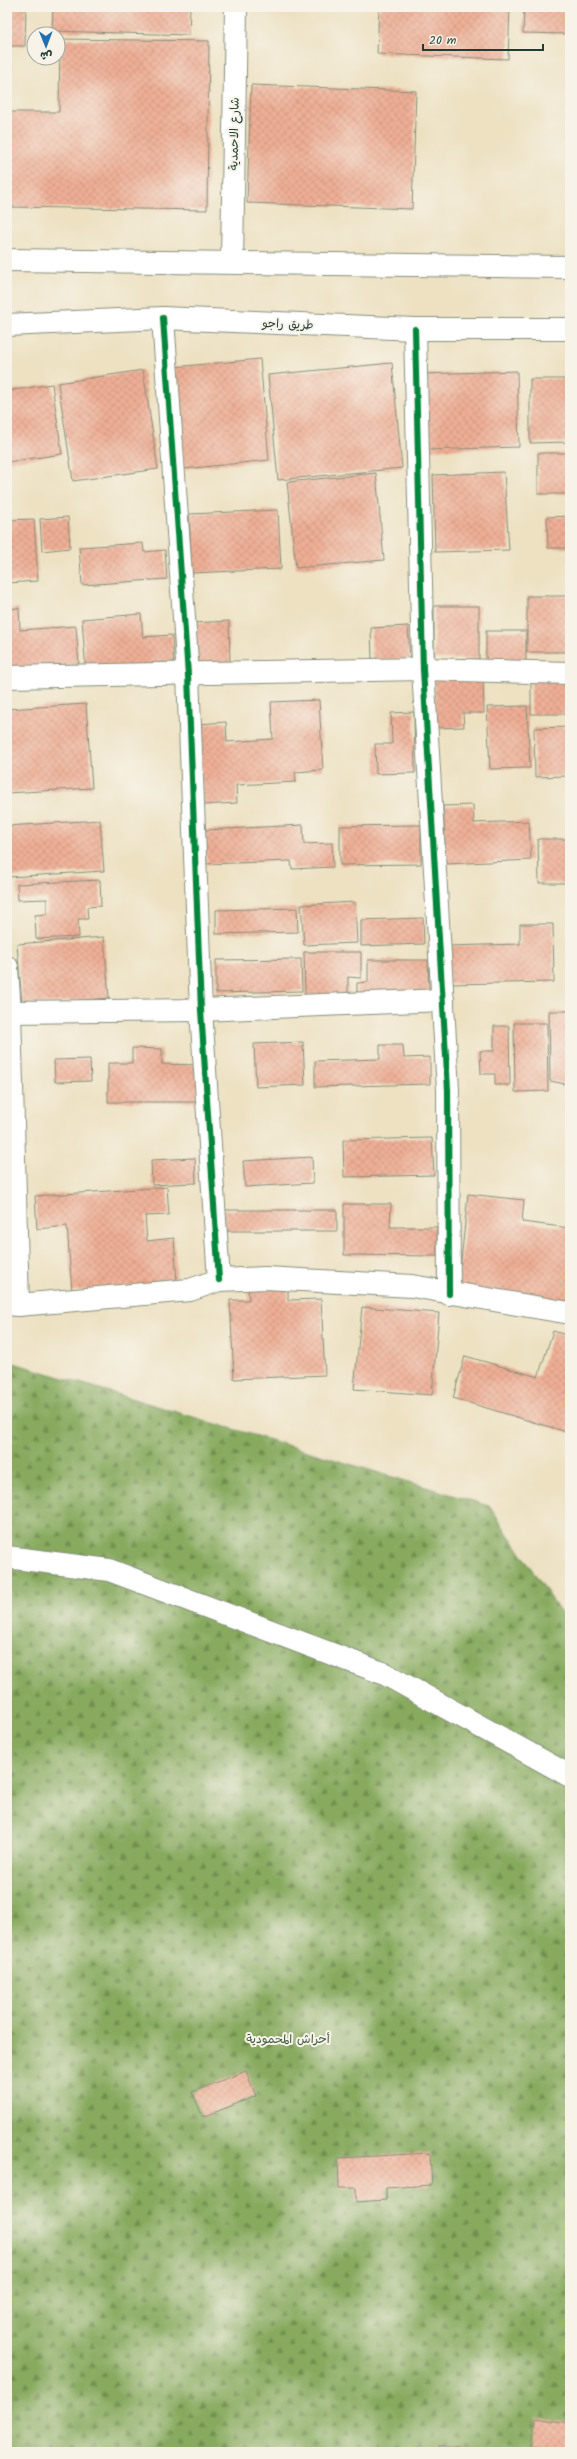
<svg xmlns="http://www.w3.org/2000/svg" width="577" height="2459" font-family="Kalam,'Playpen Sans Arabic',sans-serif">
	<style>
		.forest { fill: url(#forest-firs); stroke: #537449 }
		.building { fill: url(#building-cross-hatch) }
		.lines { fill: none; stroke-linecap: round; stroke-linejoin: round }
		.minor-casing { stroke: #868f7b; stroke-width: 24 }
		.secondary-casing { stroke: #868f7b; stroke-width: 24 }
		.minor { stroke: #fff; stroke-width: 22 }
		.secondary { stroke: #fff; stroke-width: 22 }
		.cycleway-casing { stroke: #f7f3e8; stroke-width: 8 }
		.cycleway { stroke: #00873e; stroke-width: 6 }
		.labels { text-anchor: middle; stroke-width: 4; stroke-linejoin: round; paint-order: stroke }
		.street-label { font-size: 12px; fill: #1f3d34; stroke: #f7f3e8 }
		.park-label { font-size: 12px; fill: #3b583f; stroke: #f7f3e8 }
	</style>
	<defs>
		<pattern id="forest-firs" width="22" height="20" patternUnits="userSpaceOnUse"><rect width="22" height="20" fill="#87aa5e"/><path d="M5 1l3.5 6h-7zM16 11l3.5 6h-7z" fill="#6e8c4e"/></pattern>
		<pattern id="building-cross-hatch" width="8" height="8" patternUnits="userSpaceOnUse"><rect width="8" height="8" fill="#efaf95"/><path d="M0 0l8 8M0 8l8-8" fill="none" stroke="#cc9781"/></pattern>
	</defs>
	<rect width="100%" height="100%" fill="#f7f3e8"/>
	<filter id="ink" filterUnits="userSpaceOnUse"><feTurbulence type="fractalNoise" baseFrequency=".025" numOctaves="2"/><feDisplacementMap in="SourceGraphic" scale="8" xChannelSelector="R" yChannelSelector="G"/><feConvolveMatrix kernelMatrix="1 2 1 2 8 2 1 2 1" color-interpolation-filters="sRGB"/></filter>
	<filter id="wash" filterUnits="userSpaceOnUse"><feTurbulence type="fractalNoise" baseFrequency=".012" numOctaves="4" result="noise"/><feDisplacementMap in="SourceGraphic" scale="16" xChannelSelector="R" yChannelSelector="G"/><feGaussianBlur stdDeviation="0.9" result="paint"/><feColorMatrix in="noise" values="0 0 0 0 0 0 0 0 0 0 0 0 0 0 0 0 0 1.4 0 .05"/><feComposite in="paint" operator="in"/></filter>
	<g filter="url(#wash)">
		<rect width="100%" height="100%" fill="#ede1c2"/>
		<path class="forest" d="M7,1361L489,1506L570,1626V2452H7Z"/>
		<g id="blocks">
			<g class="building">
				<path d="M7,7H26L25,46H7Z"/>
				<path d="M53,7H190L189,35L52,31Z"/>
				<path d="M379,7H510L508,59L377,54Z"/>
				<path d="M524,7H570V34L523,33Z"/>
				<path d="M60,39L209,41L207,210L7,207V112H59Z"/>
				<path d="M251,85L416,91L412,209L247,203Z"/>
				<path d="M260,359L269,460L184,469L174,367Z"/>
				<path d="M392,363L402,468L278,480L268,375Z"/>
				<path d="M143,370L158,469L73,481L58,383Z"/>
				<path d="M517,371L519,447L425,450L422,374Z"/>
				<path d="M530,379H570V442L530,443Z"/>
				<path d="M52,384L62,454L7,462V391Z"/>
				<path d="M538,453H566L567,494H538Z"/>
				<path d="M504,472L509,550L435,552L433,475Z"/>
				<path d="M376,473L384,560L296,568L287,482Z"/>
				<path d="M278,510L281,569L192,573L189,514Z"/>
				<path d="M570,516V548H548L547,517Z"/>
				<path d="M68,517L70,548L42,551L40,519Z"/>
				<path d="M34,519L38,581L7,583V520Z"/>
				<path d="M143,543L144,552L165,550L167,579L82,585L79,547Z"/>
				<rect x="527" y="596" width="43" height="56"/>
				<rect x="434" y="606" width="45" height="53"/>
				<path d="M19,608L20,630L76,626L79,666L7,671V609Z"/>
				<path d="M141,614L143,637L172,635L174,666L86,672L82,619Z"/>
				<path d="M229,621L230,663L195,665L193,623Z"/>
				<path d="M408,626L410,659L372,660L371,628Z"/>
				<rect x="486" y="631" width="40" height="30"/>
				<path d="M483,676L484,713H463L464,727L436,728L434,678Z"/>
				<path d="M531,680H569L568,714H531Z"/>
				<path d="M319,700L323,770L295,772L296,782L236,785L237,803L203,805L198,724L226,722L227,742L273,739L271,702Z"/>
				<path d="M86,704L92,788L7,793V709Z"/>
				<path d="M527,706L530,768L490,769L487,707Z"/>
				<path d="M414,712L415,773L376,774L375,744H392L391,713Z"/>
				<path d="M570,727V776L535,777L534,728Z"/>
				<path d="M473,805L474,823L529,821L531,860L446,864L443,806Z"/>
				<path d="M100,820L104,871L9,877L7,826Z"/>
				<path d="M303,825L304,844L332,843L333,867L292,869L291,861L207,864L205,830Z"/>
				<path d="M421,825V864L340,865V826Z"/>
				<path d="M538,839H570V883H539Z"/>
				<path d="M100,880L101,906L87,907L88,919H78L79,937L36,939L35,915L47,914V899L18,900L17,884Z"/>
				<path d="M355,902L357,943L304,945L301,905Z"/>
				<path d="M297,908L298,932L216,934V910Z"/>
				<path d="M423,918L424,944L361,946V920Z"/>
				<path d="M520,924H553L554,982L449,984L448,946L520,944Z"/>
				<path d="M104,937L109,998L22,1005L17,944Z"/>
				<path d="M304,952H361V978L348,977V996H305Z"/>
				<path d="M301,959L302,991L216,993V960Z"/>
				<path d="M368,960H428L429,992L357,993V983L368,982Z"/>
				<path d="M549,1011H570V1085L550,1081Z"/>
				<path d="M514,1023H547L548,1091L515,1092Z"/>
				<path d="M494,1026H509L510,1085H495V1074H481L480,1051H494Z"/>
				<path d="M303,1042L305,1085L256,1087L254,1044Z"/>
				<path d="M380,1045H403L404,1058L430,1057V1084L315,1087V1061L380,1059Z"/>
				<path d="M132,1048L162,1049V1064L199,1065L198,1102H108V1063H132Z"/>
				<path d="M90,1059L91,1081L55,1082L54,1060Z"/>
				<path d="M432,1138L434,1175L344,1177L343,1140Z"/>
				<path d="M312,1157L313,1183L245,1187L243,1161Z"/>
				<path d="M195,1158L196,1183L152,1185L151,1160Z"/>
				<path d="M167,1187L169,1215L145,1216L147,1241L174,1238L177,1283L72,1291L67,1226L37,1229L35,1196Z"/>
				<path d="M468,1194L524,1200L522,1222L570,1228V1301L458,1290Z"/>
				<path d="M344,1204H391L390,1227H437V1256L344,1255Z"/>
				<path d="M222,1210H337V1231H223Z"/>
				<path d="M288,1286V1300L321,1299L325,1375L234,1379L230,1300H249L248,1287Z"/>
				<path d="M362,1307L439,1313L432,1395L354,1389Z"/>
				<path d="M553,1331L570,1336V1433L453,1398L465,1356L538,1377Z"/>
				<path d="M246,2071L256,2096L203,2117L192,2092Z"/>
				<path d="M430,2153L432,2185L386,2188V2200L356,2202V2188H339L338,2158Z"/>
				<path d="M536,2418L570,2423V2451L532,2447Z"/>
				<rect x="439" y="2447" width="18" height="5"/>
			</g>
		</g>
	</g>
	<g filter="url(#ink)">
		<use href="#blocks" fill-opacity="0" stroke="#868f7b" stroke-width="1"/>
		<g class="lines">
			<g class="minor-casing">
				<g id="minor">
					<path d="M232,262L236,7"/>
					<path d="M163,318L188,675L201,1010L219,1280"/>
					<path d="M415,329L423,669L448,1090L449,1294"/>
					<path d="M7,677L423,669L570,673"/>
					<path d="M7,967L10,1012L18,1305"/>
					<path d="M7,1012L201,1010L443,1000"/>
					<path d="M7,1304L18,1305L190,1290L219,1280L265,1278L412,1286L570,1313"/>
					<path d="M7,1557L109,1570L385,1674L570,1776"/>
				</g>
			</g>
			<g class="secondary-casing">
				<g id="secondary">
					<path d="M7,260L570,267"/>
					<path d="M7,325L163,318L415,329H570"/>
				</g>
			</g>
			<use href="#minor" class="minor"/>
			<use href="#secondary" class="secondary"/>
			<g class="cycleway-casing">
				<g id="cycleway">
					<path d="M163,318L188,675L201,1010L219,1280"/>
					<path d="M415,329L423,669L448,1090L449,1294"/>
				</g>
			</g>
			<use href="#cycleway" class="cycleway"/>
		</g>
	</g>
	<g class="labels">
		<g class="street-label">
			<text transform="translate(234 134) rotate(-89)" y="4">شارع الاحمدية</text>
			<text transform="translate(288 324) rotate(2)" y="4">طريق راجو</text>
		</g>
		<g class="park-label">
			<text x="288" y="2043">أحراش المحمودية</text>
		</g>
	</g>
	<rect width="577" height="2459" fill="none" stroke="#f7f3e8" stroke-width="24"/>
	<g transform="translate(46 46) rotate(179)"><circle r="19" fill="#f7f3e8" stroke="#a1aaa0"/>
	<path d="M0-3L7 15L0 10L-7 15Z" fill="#1f6fb2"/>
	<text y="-6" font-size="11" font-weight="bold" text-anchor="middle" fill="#1f3d34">ش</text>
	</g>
	<path d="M423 44v6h120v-6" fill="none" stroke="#1f3d34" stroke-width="2"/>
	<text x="429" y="44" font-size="12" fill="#1f3d34" stroke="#f7f3e8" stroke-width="3" paint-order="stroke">20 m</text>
</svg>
